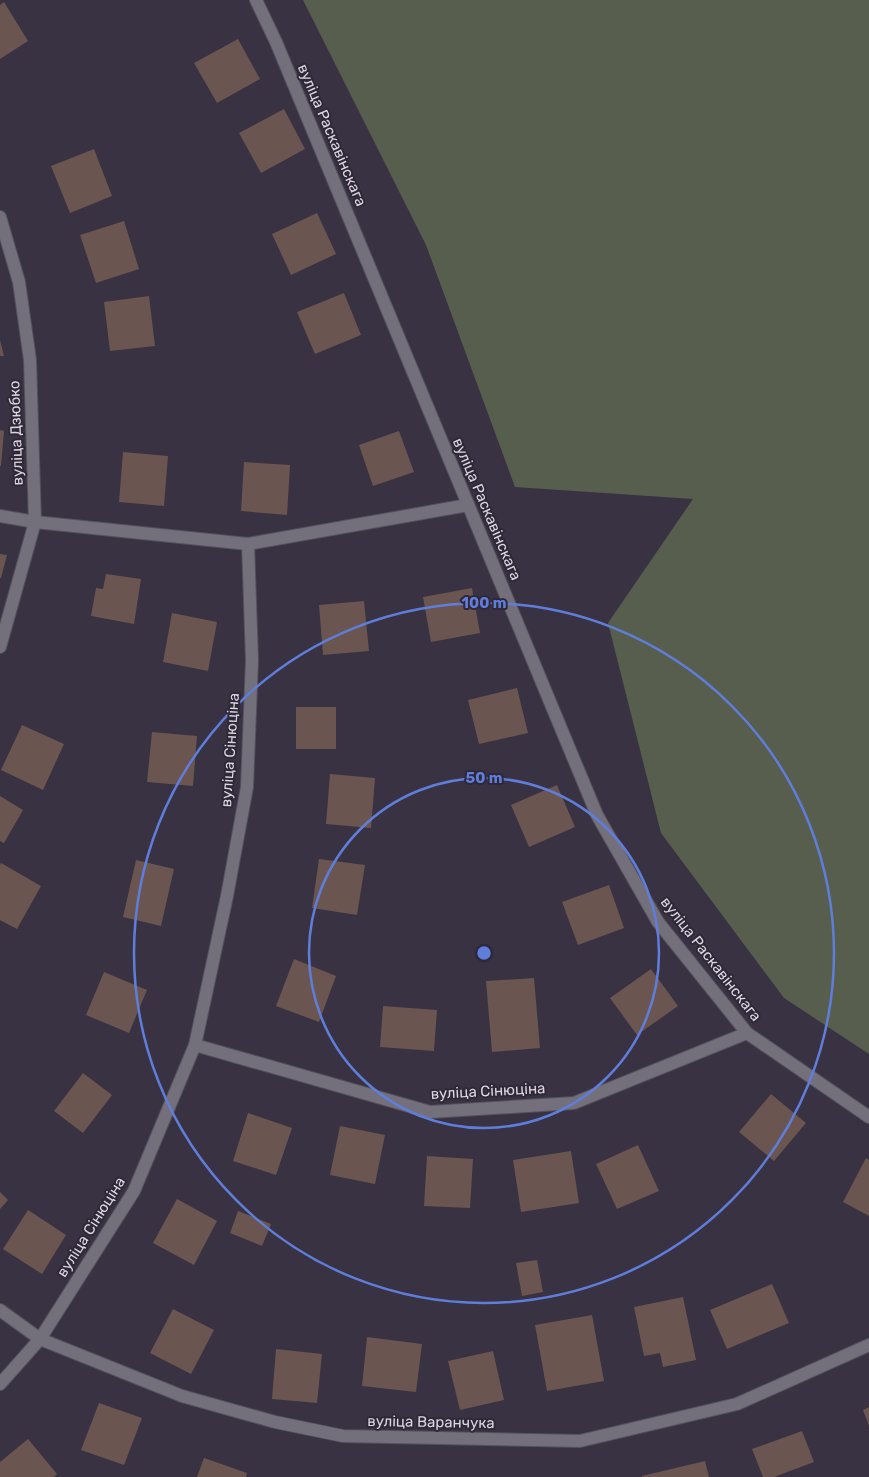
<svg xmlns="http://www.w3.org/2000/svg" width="869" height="1477" font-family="Rubik,sans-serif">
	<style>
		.green { fill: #575e4d }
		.building { fill: #6a5550 }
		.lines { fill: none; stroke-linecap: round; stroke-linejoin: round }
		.minor-casing { stroke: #56505e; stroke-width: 14 }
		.minor { stroke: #73707c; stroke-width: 12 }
		.ring { fill: none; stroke: #5f7edb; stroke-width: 2.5 }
		.labels { text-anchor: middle; stroke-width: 4; stroke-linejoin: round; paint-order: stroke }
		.street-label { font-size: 15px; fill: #dad6e0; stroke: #2f2838 }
		.centre { fill: #5f7edb; stroke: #2f2838; stroke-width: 2.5 }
		.ring-label { font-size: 15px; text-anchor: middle; font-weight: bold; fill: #5f7edb; stroke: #2f2838; stroke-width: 4; stroke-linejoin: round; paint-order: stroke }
	</style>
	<rect width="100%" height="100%" fill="#393242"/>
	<path class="green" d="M303,0H869V1054L784,998L661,833L608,623L693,499L515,487L426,245Z"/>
	<g class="building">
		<path d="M4,2L28,41L0,59V5Z"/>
		<path d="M238,39L260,79L217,103L194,63Z"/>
		<path d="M284,109L305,149L261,173L239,133Z"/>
		<path d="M94,149L112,196L70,213L51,166Z"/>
		<path d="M317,213L336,254L291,275L272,234Z"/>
		<path d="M124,221L139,269L96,283L80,235Z"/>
		<path d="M344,293L361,335L315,354L297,312Z"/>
		<path d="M149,296L155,346L110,351L104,302Z"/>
		<path d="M0,340L4,356H0Z"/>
		<path d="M0,430L4,431L1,466H0Z"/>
		<path d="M399,431L414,472L373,486L359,445Z"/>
		<path d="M123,452L168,456L164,506L119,502Z"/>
		<path d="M244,462L290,465L287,515L241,511Z"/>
		<path d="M0,554L7,555L1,578H0Z"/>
		<path d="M106,574L141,579L134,624L91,616L96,588L103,589Z"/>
		<path d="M472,588L480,633L431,642L423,597Z"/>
		<path d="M364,601L369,651L323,655L319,605Z"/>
		<path d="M172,613L217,622L208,671L163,662Z"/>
		<path d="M517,688L528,733L479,744L468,700Z"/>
		<rect x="296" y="707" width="40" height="42"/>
		<path d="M22,725L64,744L43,790L1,770Z"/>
		<path d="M152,732L197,736L193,786L147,782Z"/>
		<path d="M330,774L375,778L371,828L326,824Z"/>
		<path d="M557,785L575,827L529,847L511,805Z"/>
		<path d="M0,796L23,810L4,843L0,841Z"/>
		<path d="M319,859L365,865L357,915L312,908Z"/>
		<path d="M136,860L174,869L161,926L123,917Z"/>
		<path d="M1,863L41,886L17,929L0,920V865Z"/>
		<path d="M609,885L624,928L578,945L562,902Z"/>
		<path d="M294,959L336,976L319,1022L276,1006Z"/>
		<path d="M651,969L678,1006L637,1035L610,998Z"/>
		<path d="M104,972L147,990L129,1033L86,1015Z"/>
		<path d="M534,978L540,1048L492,1052L486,981Z"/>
		<path d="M383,1006L437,1010L434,1051L380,1047Z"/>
		<path d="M83,1073L112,1095L83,1133L54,1111Z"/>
		<path d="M771,1094L806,1123L774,1161L739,1132Z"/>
		<path d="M248,1113L292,1128L276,1175L233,1161Z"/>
		<path d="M340,1126L385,1135L375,1184L330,1175Z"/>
		<path d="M638,1145L659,1191L617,1209L596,1164Z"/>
		<path d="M571,1151L579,1203L521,1212L513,1160Z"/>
		<path d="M427,1156L473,1159L470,1208L424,1206Z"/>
		<path d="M866,1158L869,1160V1216L843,1202Z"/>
		<path d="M0,1192L8,1200L0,1209Z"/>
		<path d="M177,1199L217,1221L194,1265L153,1243Z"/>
		<path d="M28,1210L66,1235L42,1274L3,1249Z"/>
		<path d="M238,1211L271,1224L262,1246L230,1233Z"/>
		<path d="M537,1260L543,1292L522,1296L516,1263Z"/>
		<path d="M772,1284L789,1323L727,1349L710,1310Z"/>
		<path d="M683,1297L696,1360L663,1367L660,1353L644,1356L634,1307Z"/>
		<path d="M173,1309L214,1330L191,1374L150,1353Z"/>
		<path d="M592,1315L604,1381L547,1391L535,1325Z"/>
		<path d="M367,1337L422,1344L416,1392L362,1386Z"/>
		<path d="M276,1349L322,1354L317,1403L272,1399Z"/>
		<path d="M493,1351L504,1400L460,1410L448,1361Z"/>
		<path d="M99,1403L142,1418L124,1465L81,1450Z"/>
		<path d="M869,1407V1426L863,1410Z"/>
		<path d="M802,1431L814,1462L774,1477H763L752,1449Z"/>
		<path d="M28,1439L57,1474L54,1477H0V1462Z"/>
		<path d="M204,1458L247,1473L246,1477H197Z"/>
		<path d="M705,1461L709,1477H642V1476Z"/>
	</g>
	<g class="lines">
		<g class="minor-casing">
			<g id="minor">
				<path d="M256,0L276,42L597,815L658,922L747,1033L869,1117"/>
				<path d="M0,217L19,282L30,360L35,522L0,647"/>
				<path d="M0,516L35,522L248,544L468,505"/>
				<path d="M195,1045L430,1112L574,1103L747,1033"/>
				<path d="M0,1310L40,1339L182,1396L275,1422L343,1436L580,1441L737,1404L869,1345"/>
				<path d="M0,1384L40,1339L134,1191L195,1045L227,896L247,787L252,660L248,544"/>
			</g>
		</g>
		<use href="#minor" class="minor"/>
	</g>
	<g class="ring">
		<circle cx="484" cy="953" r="175"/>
		<circle cx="484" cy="953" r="350"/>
	</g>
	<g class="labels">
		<g class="street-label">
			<text transform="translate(332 135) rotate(67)" y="5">вуліца Раскавінскага</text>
			<text transform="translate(16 433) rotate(-92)" y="5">вуліца Дзюбко</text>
			<text transform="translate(487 509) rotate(67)" y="5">вуліца Раскавінскага</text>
			<text transform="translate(230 750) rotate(-86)" y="5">вуліца Сінюціна</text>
			<text transform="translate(711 959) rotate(52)" y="5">вуліца Раскавінскага</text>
			<text transform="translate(488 1091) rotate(-3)" y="5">вуліца Сінюціна</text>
			<text transform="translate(91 1227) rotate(-58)" y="5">вуліца Сінюціна</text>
			<text transform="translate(431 1422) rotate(1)" y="5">вуліца Варанчука</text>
		</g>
	</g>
	<circle cx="484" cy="953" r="8" class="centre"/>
	<g class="ring-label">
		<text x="484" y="608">100 m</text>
		<text x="484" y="783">50 m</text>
	</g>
</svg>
